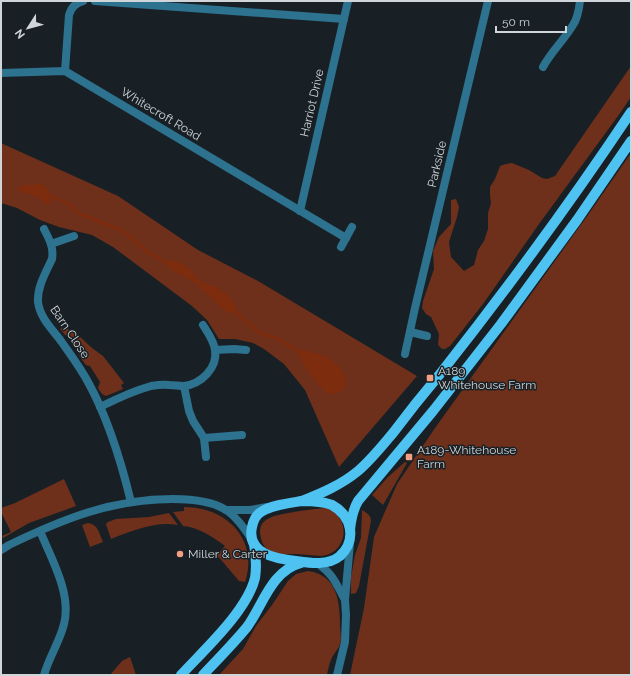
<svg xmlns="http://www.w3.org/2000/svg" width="632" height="676" font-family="Raleway,sans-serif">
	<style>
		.green { fill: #6e301b }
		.water { fill: #7e2c0e }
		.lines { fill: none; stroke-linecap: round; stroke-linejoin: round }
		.stream { stroke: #7e2c0e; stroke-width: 3 }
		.minor { stroke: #2d728e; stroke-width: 8 }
		.primary { stroke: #4ec3f2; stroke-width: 10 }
		.poi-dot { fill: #f39f84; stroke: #182025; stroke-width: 1.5 }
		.labels { text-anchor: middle; stroke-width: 3; stroke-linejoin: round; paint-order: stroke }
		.street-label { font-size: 12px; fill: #cfd5d8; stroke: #182025 }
		.poi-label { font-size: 12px; fill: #cfd5d8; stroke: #182025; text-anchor: start }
	</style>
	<rect width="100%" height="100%" fill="#182025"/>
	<g class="green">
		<path d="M631,66V97L618,116L539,224L483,304L450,346L445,349H442L438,345L439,334L431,317L426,314L422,308L423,301L434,269L433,251L439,237L451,224V200L456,199L459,207L457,217L449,242L451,257L464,271L474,265L478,250L484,241L488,229V213L491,203L490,196V187L495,179L500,166L506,164L512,163L529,170L542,178L547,179L555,176Z"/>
		<path d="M1,144H3L118,196L198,250L258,281L417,376L339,467L305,390L284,364L264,349L253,343L235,339H219L207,320L192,306L113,247L92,235L59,227L40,220L17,208L1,203Z"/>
		<path d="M631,153V675H350L364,608L374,537L397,484L435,428L590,212Z"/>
		<path d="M64,327L77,334L92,348L103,356L124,383L121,385L123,389L106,396L102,394L98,388L100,382L90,366L86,365L79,356L80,351L70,336L65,335L60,329Z"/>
		<path d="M405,462L407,463L383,505L372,495L388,477Z"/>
		<path d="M64,479L76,506L29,523L3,538L2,536L11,532L2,514H1V508L15,503Z"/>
		<path d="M184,507C227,507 259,540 245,582L239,581L217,555L225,546C213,537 198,527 183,526L173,512L184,511Z"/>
		<path d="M325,508C327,509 329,509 331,509C332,510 335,513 336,514C347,524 346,543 333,552C330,554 326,555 322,556C313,555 305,555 297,554C288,554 280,555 272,552C266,550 262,544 261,538C255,516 279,515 294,512C304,510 314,509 325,508Z"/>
		<path d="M362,510C367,513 371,515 371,521L359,586L356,593L351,594V577L355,555L361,538Z"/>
		<path d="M169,513L178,525C155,521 132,531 111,539L106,524L108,522L116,519L149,517Z"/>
		<path d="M88,523C98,524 99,533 103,542L90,547L82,525Z"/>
		<path d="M308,571C337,575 340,601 340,626C340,631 342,639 340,644C338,650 333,654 331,660C329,664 328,670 327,675H219L243,649L256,626L272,605L288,581L296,574Z"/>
		<path d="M130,657L136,675H110L122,661Z"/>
	</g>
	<g class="water">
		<path d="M40,184C50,188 52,194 50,204H46L37,197L15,189L25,185Z"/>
		<path d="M166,261H176L190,269L195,277L204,283L214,286L228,295L236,307V312L230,313L225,311L194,282L171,270L165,263Z"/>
		<path d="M295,349C307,351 321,353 331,360C347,371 355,392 329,394C314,383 304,365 295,349Z"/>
	</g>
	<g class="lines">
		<g class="stream">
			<path d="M51,196L69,204L78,213L118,229L129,236L148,252L168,264"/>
			<path d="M233,310L260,333L276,338L295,349"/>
		</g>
		<g class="minor">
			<path d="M95,1L344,19"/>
			<path d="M543,67C551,52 564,40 573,25C578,18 579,9 580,1"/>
			<path d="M65,71L69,15C71,8 75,3 83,1"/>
			<path d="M1,73L65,71L346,238"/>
			<path d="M300,211L348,1"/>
			<path d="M44,229C49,239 54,247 52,259C46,272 37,287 38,302C40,318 52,329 61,341C70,354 80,367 88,382C108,418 121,461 131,502"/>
			<path d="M51,244L74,236"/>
			<path d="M341,247L352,227"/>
			<path d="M410,332L427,336"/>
			<path d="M215,350L234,349L246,350"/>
			<path d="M405,354L415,308L488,1"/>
			<path d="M184,386L189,411L193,421L204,438L206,457"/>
			<path d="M100,407C116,399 133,391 151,386C157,385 163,384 169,385C174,385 179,386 184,386C201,384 218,368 215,350C214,341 208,333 203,325"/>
			<path d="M204,438L242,435"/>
			<path d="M226,510H250L267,507"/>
			<path d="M40,531C51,558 72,594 64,624C60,641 49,657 44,675"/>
			<path d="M1,550L9,545C63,519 112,499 173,499C189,499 212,501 226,510C237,517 245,529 252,540"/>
			<path d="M317,563C334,575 335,582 345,600"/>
			<path d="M337,675L345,642L346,615L345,600L350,543"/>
		</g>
		<g class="primary">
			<path d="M302,501C322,493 341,485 358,471C371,460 382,446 393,433C408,413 424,393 440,374C507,289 571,202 631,112"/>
			<path d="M302,501C312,501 322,501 332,505C352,516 357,540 340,556C328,566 310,563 296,561C277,559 246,554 252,527C253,522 256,515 261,512C271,505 290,503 302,501Z"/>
			<path d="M350,530C351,519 353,510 358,501L433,411L501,324L577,220L631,141"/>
			<path d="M181,675C204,650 247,611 255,578C257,566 256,556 254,544"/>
			<path d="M203,675C218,659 233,644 247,627C263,605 271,571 301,563"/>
		</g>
	</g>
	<g class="poi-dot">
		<rect x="426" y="374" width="8" height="8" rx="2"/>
		<rect x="405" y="453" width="8" height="8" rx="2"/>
		<circle cx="180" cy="554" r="4"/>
	</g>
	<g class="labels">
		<g class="street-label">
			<text transform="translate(312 103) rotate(-77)" y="4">Harriot Drive</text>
			<text transform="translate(161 114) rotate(31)" y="4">Whitecroft Road</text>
			<text transform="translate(437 164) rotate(-77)" y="4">Parkside</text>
			<text transform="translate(70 332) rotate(56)" y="4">Barn Close</text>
		</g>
		<g class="poi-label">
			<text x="438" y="375">A189<tspan x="438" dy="14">Whitehouse Farm</tspan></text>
			<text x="417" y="454">A189-Whitehouse<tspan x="417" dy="14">Farm</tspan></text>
			<text x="188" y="558">Miller &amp; Carter</text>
		</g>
	</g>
	<rect width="632" height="676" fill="none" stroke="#cfd5d8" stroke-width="4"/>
	<g transform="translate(28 28) rotate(234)" stroke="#182025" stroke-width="3" paint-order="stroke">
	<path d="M0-3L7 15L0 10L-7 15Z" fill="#cfd5d8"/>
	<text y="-6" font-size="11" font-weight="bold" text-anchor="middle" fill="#cfd5d8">N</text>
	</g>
	<path d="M496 26v6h70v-6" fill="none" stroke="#cfd5d8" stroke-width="2"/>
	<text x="502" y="26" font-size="12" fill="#cfd5d8" stroke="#182025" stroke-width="3" paint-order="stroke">50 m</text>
</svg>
